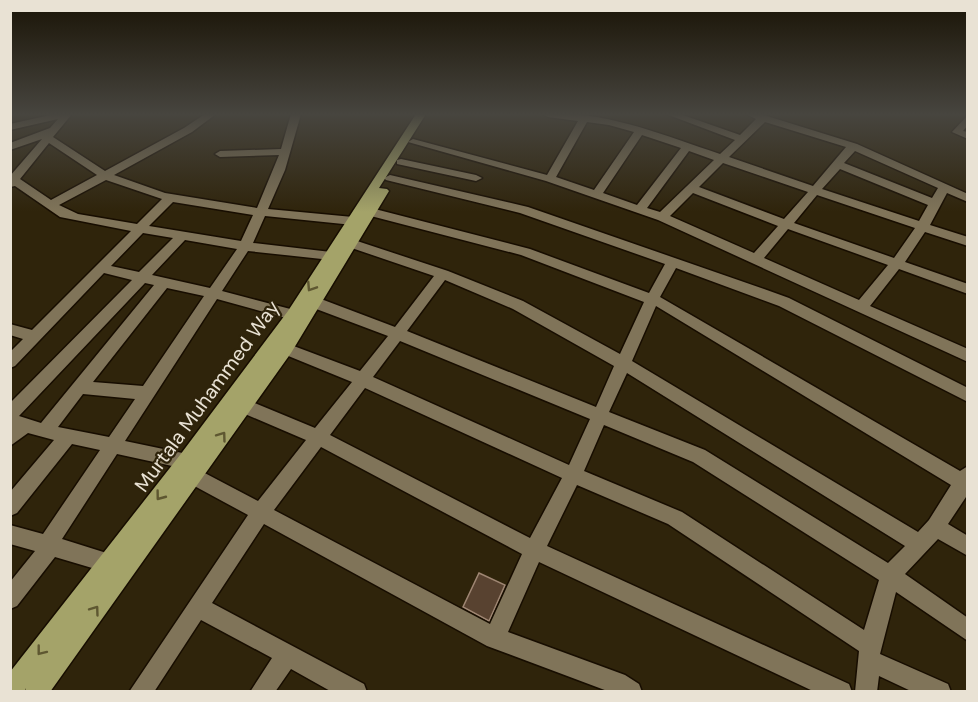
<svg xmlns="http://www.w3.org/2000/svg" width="978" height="702" font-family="'DM Sans',sans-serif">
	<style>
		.building { fill: #584230; stroke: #9f8673; stroke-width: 1.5 }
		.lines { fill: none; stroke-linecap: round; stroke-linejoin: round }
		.minor-casing { stroke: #170d00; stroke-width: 3 }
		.major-casing { stroke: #170d00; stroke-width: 3 }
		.minor { fill: #807459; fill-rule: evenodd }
		.major { fill: #a4a369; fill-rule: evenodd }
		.oneway { stroke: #5e5731 }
		.labels { text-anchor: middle; stroke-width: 4.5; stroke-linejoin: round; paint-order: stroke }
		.street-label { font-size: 20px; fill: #e9e2d4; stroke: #2f240b }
	</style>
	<rect width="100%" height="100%" fill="#2f240b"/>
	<path class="building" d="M479,573L505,585L489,621L463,607Z"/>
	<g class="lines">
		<g class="minor-casing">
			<g id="minor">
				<path d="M55,114H72L53,137L105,171L184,128L205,114H216L192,132L114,175L165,193L257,208L279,155L220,157L215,154L220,151L281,149L291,114H301L285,170L268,209L353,217L359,221L353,225L265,216L253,243L331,252L337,256L331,260L248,251L222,291L298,311L300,315L298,319L293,320L217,299L125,441L192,455L195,461L192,467L186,469L117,454L62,539L116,556L119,563L116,570L109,573L55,557L17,606L10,609V582L35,551L10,544V525L43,534L100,450L72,444L17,513L10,516V492L54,440L28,433L10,446V403L132,280L104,273L15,366L10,368V352L23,339L10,335V324L32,330L131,231L60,217L15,186L10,187V176L42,139L10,150V143L50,128L58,119L10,130V124ZM49,143L97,175L51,200L20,179ZM106,180L162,199L137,224L78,214L59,205ZM173,202L253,215L241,241L149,226ZM143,233L173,238L139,272L111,266ZM185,240L237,249L210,288L152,275ZM145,283L154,285L41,423L19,416ZM167,288L204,296L143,386L93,382ZM83,394L135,399L109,437L58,427Z"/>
				<path d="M543,114C604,110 663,135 720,154L735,140L666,114H680L740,135L756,119L746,114H760L857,144L968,194V202L947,193L930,225L968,237V246L925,232L905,262L968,284V294L899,269L870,306L968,349V362L658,220L546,181L408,142L413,139L547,175L578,121L548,117ZM587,122L609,125L634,132L594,190L556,177ZM765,122L846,147L813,186L729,157ZM642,135L681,148L637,205L603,193ZM689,151L714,160L660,212L647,208ZM855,151L938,188L932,198L844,163ZM723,163L808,192L784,219L699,187ZM840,169L928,205L919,221L822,189ZM693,193L778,226L754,253L670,216ZM817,195L915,228L894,258L794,223ZM788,229L888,265L859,300L764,258Z"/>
				<path d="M968,115V125L963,131L968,132V139L952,132Z"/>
				<path d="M401,159L476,175L482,178L476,181L397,164V160Z"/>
				<path d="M390,175L528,207L764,289L789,298L968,388V402L779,306L676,268L660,297L960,471L968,466V494L948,524L968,536V556L938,539L905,574L968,618V641L896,592L880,654L948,684L951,692H913L879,676L877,692H855L859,651L668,524L577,485L547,546L849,684L852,692H815L539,562L508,632L625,675L639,684L642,692H610L487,646L264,524L212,603L364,684L367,692H332L291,669L275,692H250L272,658L201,620L154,692H129L248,515L187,482L184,476L187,470L193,468L199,470L258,501L306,440L238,411L236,406L238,401L244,399L250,401L315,428L352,382L281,353L279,349L281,345H291L360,371L388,336L311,307L309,303L311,299H321L395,327L434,276L337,243L335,240L337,237H345L448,271L523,301L620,354L644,302L521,255L367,215V209L371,208L530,249L649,293L665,264L520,213L386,180L384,178ZM445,280L513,309L614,366L596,407L407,331ZM656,306L951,485L929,520L918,532L632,361ZM400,341L590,419L569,465L373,377ZM627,373L905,546L888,563L705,450L609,412ZM365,388L562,478L530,538L330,435ZM604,425L693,462L879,580L864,630L682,512L584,471ZM321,447L522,554L490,624L274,510Z"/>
			</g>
		</g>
		<g class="major-casing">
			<path id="major" d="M416,114H426L379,188L387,189L389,191L291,353L50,692H25L26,688L24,692H10V672L180,455L288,311Z"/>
		</g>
		<use href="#minor" class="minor"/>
		<use href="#major" class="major"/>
	</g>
	<defs><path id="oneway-chevron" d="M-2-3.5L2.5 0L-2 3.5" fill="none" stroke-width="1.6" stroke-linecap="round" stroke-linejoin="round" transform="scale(1.5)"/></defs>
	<g class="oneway">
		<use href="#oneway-chevron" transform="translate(311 287) rotate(123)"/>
		<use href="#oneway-chevron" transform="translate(222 436) rotate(-54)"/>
		<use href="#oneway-chevron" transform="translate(160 496) rotate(127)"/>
		<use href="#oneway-chevron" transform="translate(95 610) rotate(-54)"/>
		<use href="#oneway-chevron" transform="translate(41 651) rotate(128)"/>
	</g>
	<linearGradient id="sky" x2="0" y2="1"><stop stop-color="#1a1406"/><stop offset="0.54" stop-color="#47453f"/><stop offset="1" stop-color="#47453f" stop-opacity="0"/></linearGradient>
	<rect width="978" height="212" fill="url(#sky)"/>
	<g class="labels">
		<g class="street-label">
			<text transform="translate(207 396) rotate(-54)" y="7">Murtala Muhammed Way</text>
		</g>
	</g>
	<rect width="978" height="702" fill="none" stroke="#e9e2d4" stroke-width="24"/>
</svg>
